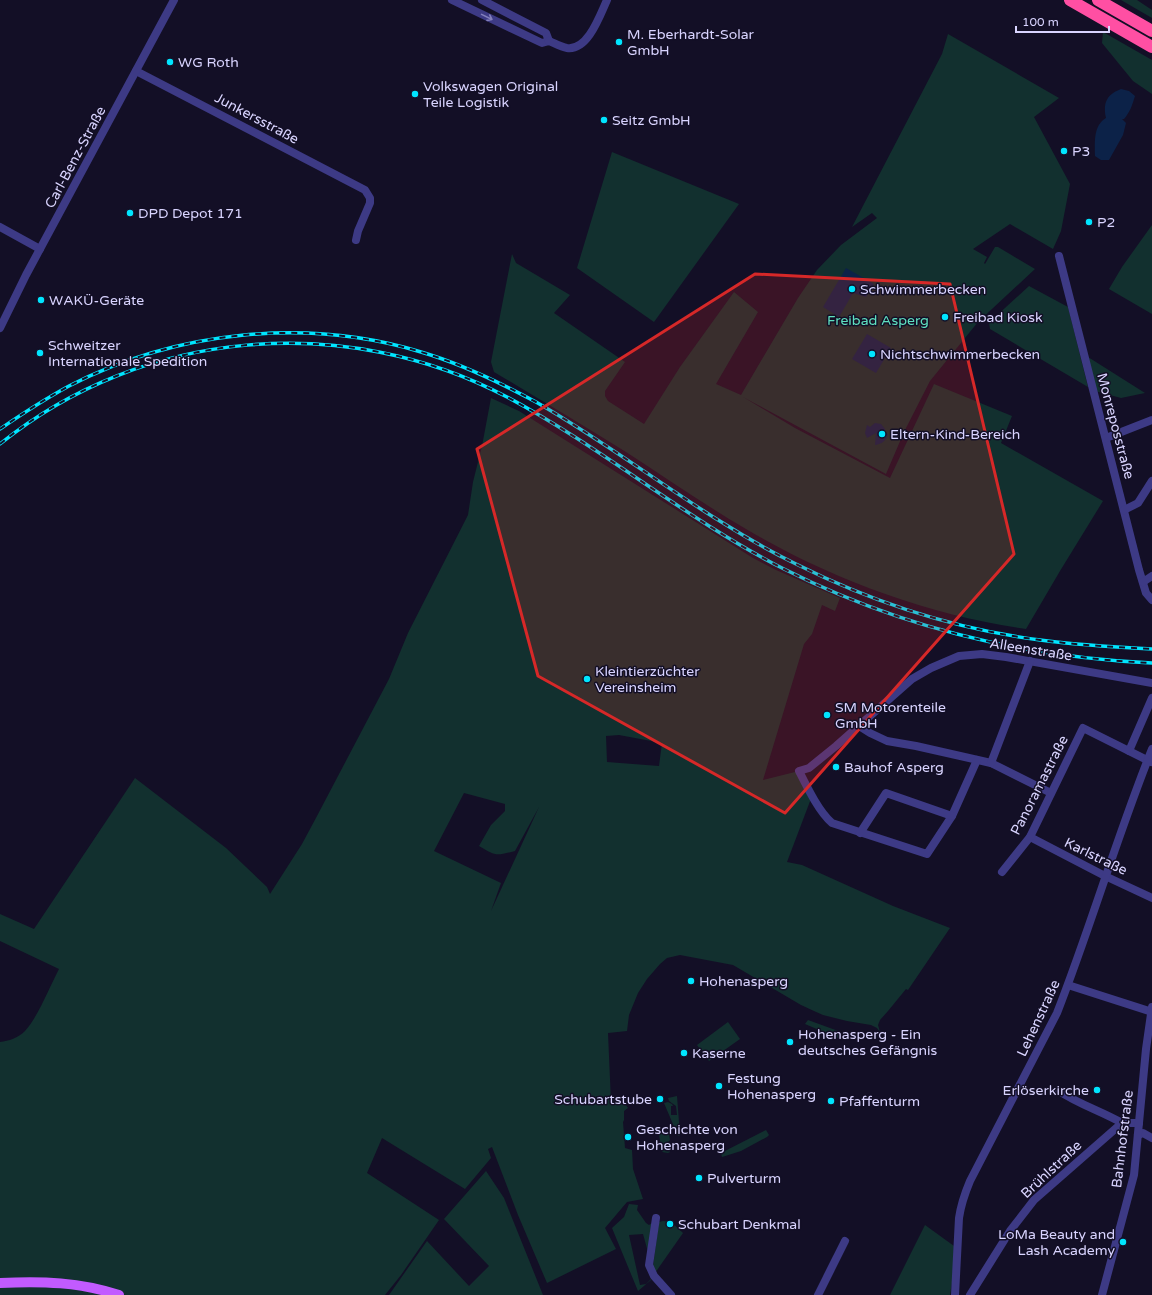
<svg xmlns="http://www.w3.org/2000/svg" width="1152" height="1295" font-family="'Varela Round',sans-serif">
	<style>
		.green { fill: #12302f; fill-rule: evenodd }
		.water { fill: #0c2248 }
		.lines { fill: none; stroke-linecap: round; stroke-linejoin: round }
		.minor { stroke: #3d3a85; stroke-width: 8 }
		.major { stroke: #c25bff; stroke-width: 10 }
		.highway { stroke: #ff4fa3; stroke-width: 12 }
		.rail-casing { stroke: #00e5ff; stroke-width: 3.5 }
		.rail { stroke: #130f26; stroke-width: 2; stroke-dasharray: 6; stroke-linecap: butt }
		.oneway { stroke: #837fbc }
		.marked { fill: #d62828; fill-opacity: 0.2; stroke: #d62828; stroke-width: 3; stroke-linejoin: round }
		.poi-dot { fill: #00e5ff; stroke: #130f26; stroke-width: 1.5 }
		.labels { text-anchor: middle; stroke-width: 3; stroke-linejoin: round; paint-order: stroke }
		.poi-label { font-size: 14px; fill: #d9d4ff; stroke: #130f26; text-anchor: start }
		.street-label { font-size: 14px; fill: #d9d4ff; stroke: #130f26 }
		.park-label { font-size: 14px; fill: #5fe0c0; stroke: #130f26 }
	</style>
	<rect width="100%" height="100%" fill="#130f26"/>
	<g class="green">
		<path d="M1121,0H1137L1152,10V18Z"/>
		<path d="M1103,32L1152,60V94L1133,81L1102,43Z"/>
		<path d="M948,34L1059,98L1034,117L1070,184L1061,231L1053,249L1010,224L973,249L987,257L984,263L985,264L995,247H998L1035,269L978,322L930,381L904,432L886,474L743,397L795,428L890,478L934,384L1012,416L1001,443L1103,501L1060,571L1026,629C928,615 831,579 746,529C705,505 666,478 626,452C582,425 538,398 494,372L491,362L512,254L516,263L570,295L554,313L625,362L605,391V396L608,401L644,424L680,367L734,292L758,312L716,384L741,395L798,298L817,270L841,245L877,218L872,213L852,227L942,54Z"/>
		<path d="M612,152L739,204L654,322L577,268Z"/>
		<path d="M1152,225V314L1109,289L1122,267Z"/>
		<path d="M1029,286L1068,307L1088,387L990,329L989,323L993,319Z"/>
		<path d="M1088,357L1145,393L1121,398L1095,391Z"/>
		<path d="M491,398L519,411L753,558L776,570L840,598L835,611L822,605L812,634L804,644L763,780L799,771L812,796L787,862L802,865L893,906L950,928L908,990L906,989L888,1011L880,1020L878,1025L880,1032L877,1028L871,1025L847,1021L823,1015L814,1011L801,1005L733,965L680,955L667,958L660,964L647,979L638,993L629,1015L627,1031L608,1033L611,1102H624L628,1108L624,1111V1120L623,1122L625,1148L632,1150L633,1169L643,1199L627,1202L605,1228L616,1249L547,1283L518,1215L492,1147L488,1149L491,1158L465,1189L382,1138L367,1173L439,1220L401,1275L385,1295H0V1042C9,1041 18,1038 25,1031C38,1017 50,986 59,969L0,941V914L34,929L135,778L226,848L267,887L270,894L302,844L317,816L389,679L408,633L468,515L473,482L482,446ZM619,735L662,743L659,766L607,762L606,736ZM464,793L505,804V811L491,825L479,846C496,856 495,856 515,851L539,807L491,911L501,883L434,851Z"/>
		<path d="M808,1020L841,1032L838,1038L805,1024Z"/>
		<path d="M728,1022L740,1039L709,1061L697,1045Z"/>
		<path d="M677,1096L680,1135L679,1136H678L664,1103L668,1102L672,1104L673,1106H671V1115H677L676,1106L669,1101L668,1098Z"/>
		<path d="M658,1129L669,1134L670,1140L666,1144L670,1152L668,1153L662,1152Z"/>
		<path d="M766,1130L769,1135L767,1137L741,1151L722,1157L721,1153Z"/>
		<path d="M486,1171L504,1198L543,1295H389L427,1241L469,1286L489,1266L444,1219Z"/>
		<path d="M629,1204L638,1205L637,1210L646,1223L649,1225L652,1223L648,1252L643,1234L629,1235L640,1285L646,1284L651,1279V1280L638,1291L612,1228L624,1217Z"/>
		<path d="M663,1221L671,1222L683,1233L655,1273L653,1266L659,1222Z"/>
		<path d="M925,1225L954,1246L953,1277L950,1295H890Z"/>
	</g>
	<g class="water">
		<path d="M1121,89L1129,91L1135,96C1132,106 1130,112 1124,119H1122L1126,123L1123,135L1109,160H1101L1095,156C1095,142 1093,126 1106,118C1103,103 1106,95 1121,89Z"/>
		<path d="M846,268L874,284L866,297L853,293L839,317L823,307Z"/>
		<path d="M867,334L891,348L876,373L852,359Z"/>
		<path d="M875,423L881,424L885,429V433L888,434C886,441 882,444 875,445L876,433L867,438L865,433L867,425L870,427Z"/>
	</g>
	<g class="lines">
		<g class="minor">
			<path d="M452,0L542,43L549,41"/>
			<path d="M482,0L546,33L549,41"/>
			<path d="M549,41C554,43 561,47 567,48C588,51 600,15 607,0"/>
			<path d="M136,71L365,190L370,198V203L358,231L356,240"/>
			<path d="M0,227L40,249"/>
			<path d="M1059,256L1139,570L1146,593L1152,600"/>
			<path d="M0,328L26,275L174,0"/>
			<path d="M1106,438L1152,420"/>
			<path d="M1124,510L1138,503L1152,481"/>
			<path d="M1143,582L1152,576"/>
			<path d="M859,726L870,733L887,741L916,746L991,763L1051,793"/>
			<path d="M1129,751L1152,698"/>
			<path d="M977,760L952,816L927,854L832,823C819,812 807,787 799,771L809,768L836,746L912,679L931,668L959,656L982,654L1006,657L1152,683"/>
			<path d="M991,763L1030,661"/>
			<path d="M860,833L886,793L952,816"/>
			<path d="M1030,837L1105,876L1152,898"/>
			<path d="M1002,872L1030,837L1083,728L1151,762"/>
			<path d="M1068,985L1152,1012"/>
			<path d="M1059,1091C1078,1104 1101,1111 1122,1123"/>
			<path d="M1138,1135L1143,1133L1152,1138"/>
			<path d="M656,1218L649,1265L654,1276L671,1295"/>
			<path d="M818,1295L845,1241"/>
			<path d="M955,1295L959,1218C961,1204 965,1193 970,1181L1057,1013C1091,926 1117,836 1152,749"/>
			<path d="M970,1295L1010,1231L1034,1200L1122,1123H1139"/>
			<path d="M1102,1295L1134,1175L1146,1049L1152,1007"/>
		</g>
		<path class="major" d="M0,1283C42,1281 80,1282 119,1295"/>
		<g class="highway">
			<path d="M1070,0L1152,47"/>
			<path d="M1098,0L1152,31"/>
		</g>
		<g class="rail-casing">
			<g id="rail">
				<path d="M0,429C22,414 45,399 69,386C176,331 306,317 421,352C462,364 499,382 536,402C625,453 704,519 796,564C872,602 955,629 1040,640C1077,645 1114,647 1152,649"/>
				<path d="M0,444C143,328 346,312 507,397C603,448 687,520 784,569C899,627 1024,657 1152,663"/>
			</g>
		</g>
		<use href="#rail" class="rail"/>
	</g>
	<defs><path id="oneway-shaft" d="M-6 0H5M1.5-3L5.5 0L1.5 3" fill="none" stroke-width="1.6" stroke-linecap="round" stroke-linejoin="round"/></defs>
	<use class="oneway" href="#oneway-shaft" transform="translate(487 17) rotate(26)"/>
	<path class="marked" d="M755,274L950,284L1014,554L785,813L538,676L477,449Z"/>
	<g class="poi-dot">
		<circle cx="619" cy="42" r="4"/>
		<circle cx="170" cy="62" r="4"/>
		<circle cx="415" cy="94" r="4"/>
		<circle cx="604" cy="120" r="4"/>
		<circle cx="1064" cy="151" r="4"/>
		<circle cx="130" cy="213" r="4"/>
		<circle cx="1089" cy="222" r="4"/>
		<circle cx="852" cy="289" r="4"/>
		<circle cx="41" cy="300" r="4"/>
		<circle cx="945" cy="317" r="4"/>
		<circle cx="40" cy="353" r="4"/>
		<circle cx="872" cy="354" r="4"/>
		<circle cx="882" cy="434" r="4"/>
		<circle cx="587" cy="679" r="4"/>
		<circle cx="827" cy="715" r="4"/>
		<circle cx="836" cy="767" r="4"/>
		<circle cx="691" cy="981" r="4"/>
		<circle cx="790" cy="1042" r="4"/>
		<circle cx="684" cy="1053" r="4"/>
		<circle cx="719" cy="1086" r="4"/>
		<circle cx="1097" cy="1090" r="4"/>
		<circle cx="660" cy="1099" r="4"/>
		<circle cx="831" cy="1101" r="4"/>
		<circle cx="628" cy="1137" r="4"/>
		<circle cx="699" cy="1178" r="4"/>
		<circle cx="670" cy="1224" r="4"/>
		<circle cx="1123" cy="1242" r="4"/>
	</g>
	<g class="labels">
		<g class="poi-label">
			<text x="627" y="39">M. Eberhardt-Solar<tspan x="627" dy="16">GmbH</tspan></text>
			<text x="178" y="67">WG Roth</text>
			<text x="423" y="91">Volkswagen Original<tspan x="423" dy="16">Teile Logistik</tspan></text>
			<text x="612" y="125">Seitz GmbH</text>
			<text x="1072" y="156">P3</text>
			<text x="138" y="218">DPD Depot 171</text>
			<text x="1097" y="227">P2</text>
			<text x="860" y="294">Schwimmerbecken</text>
			<text x="49" y="305">WAKÜ-Geräte</text>
			<text x="953" y="322">Freibad Kiosk</text>
			<text x="48" y="350">Schweitzer<tspan x="48" dy="16">Internationale Spedition</tspan></text>
			<text x="880" y="359">Nichtschwimmerbecken</text>
			<text x="890" y="439">Eltern-Kind-Bereich</text>
			<text x="595" y="676">Kleintierzüchter<tspan x="595" dy="16">Vereinsheim</tspan></text>
			<text x="835" y="712">SM Motorenteile<tspan x="835" dy="16">GmbH</tspan></text>
			<text x="844" y="772">Bauhof Asperg</text>
			<text x="699" y="986">Hohenasperg</text>
			<text x="798" y="1039">Hohenasperg - Ein<tspan x="798" dy="16">deutsches Gefängnis</tspan></text>
			<text x="692" y="1058">Kaserne</text>
			<text x="727" y="1083">Festung<tspan x="727" dy="16">Hohenasperg</tspan></text>
			<text x="1089" y="1095" text-anchor="end">Erlöserkirche</text>
			<text x="652" y="1104" text-anchor="end">Schubartstube</text>
			<text x="839" y="1106">Pfaffenturm</text>
			<text x="636" y="1134">Geschichte von<tspan x="636" dy="16">Hohenasperg</tspan></text>
			<text x="707" y="1183">Pulverturm</text>
			<text x="678" y="1229">Schubart Denkmal</text>
			<text x="1115" y="1239" text-anchor="end">LoMa Beauty and<tspan x="1115" dy="16">Lash Academy</tspan></text>
		</g>
		<g class="street-label">
			<text transform="translate(257 118) rotate(28)" y="5">Junkersstraße</text>
			<text transform="translate(75 157) rotate(-62)" y="5">Carl-Benz-Straße</text>
			<text transform="translate(1116 426) rotate(75)" y="5">Monreposstraße</text>
			<text transform="translate(1031 649) rotate(9)" y="5">Alleenstraße</text>
			<text transform="translate(1039 785) rotate(-63)" y="5">Panoramastraße</text>
			<text transform="translate(1096 856) rotate(26)" y="5">Karlstraße</text>
			<text transform="translate(1038 1018) rotate(-65)" y="5">Lehenstraße</text>
			<text transform="translate(1122 1139) rotate(-83)" y="5">Bahnhofstraße</text>
			<text transform="translate(1051 1169) rotate(-43)" y="5">Brühlstraße</text>
		</g>
		<g class="park-label">
			<text x="878" y="325">Freibad Asperg</text>
		</g>
	</g>
	<path d="M1016 26v6h93v-6" fill="none" stroke="#d9d4ff" stroke-width="2"/>
	<text x="1022" y="26" font-size="12" fill="#d9d4ff" stroke="#130f26" stroke-width="3" paint-order="stroke">100 m</text>
</svg>
